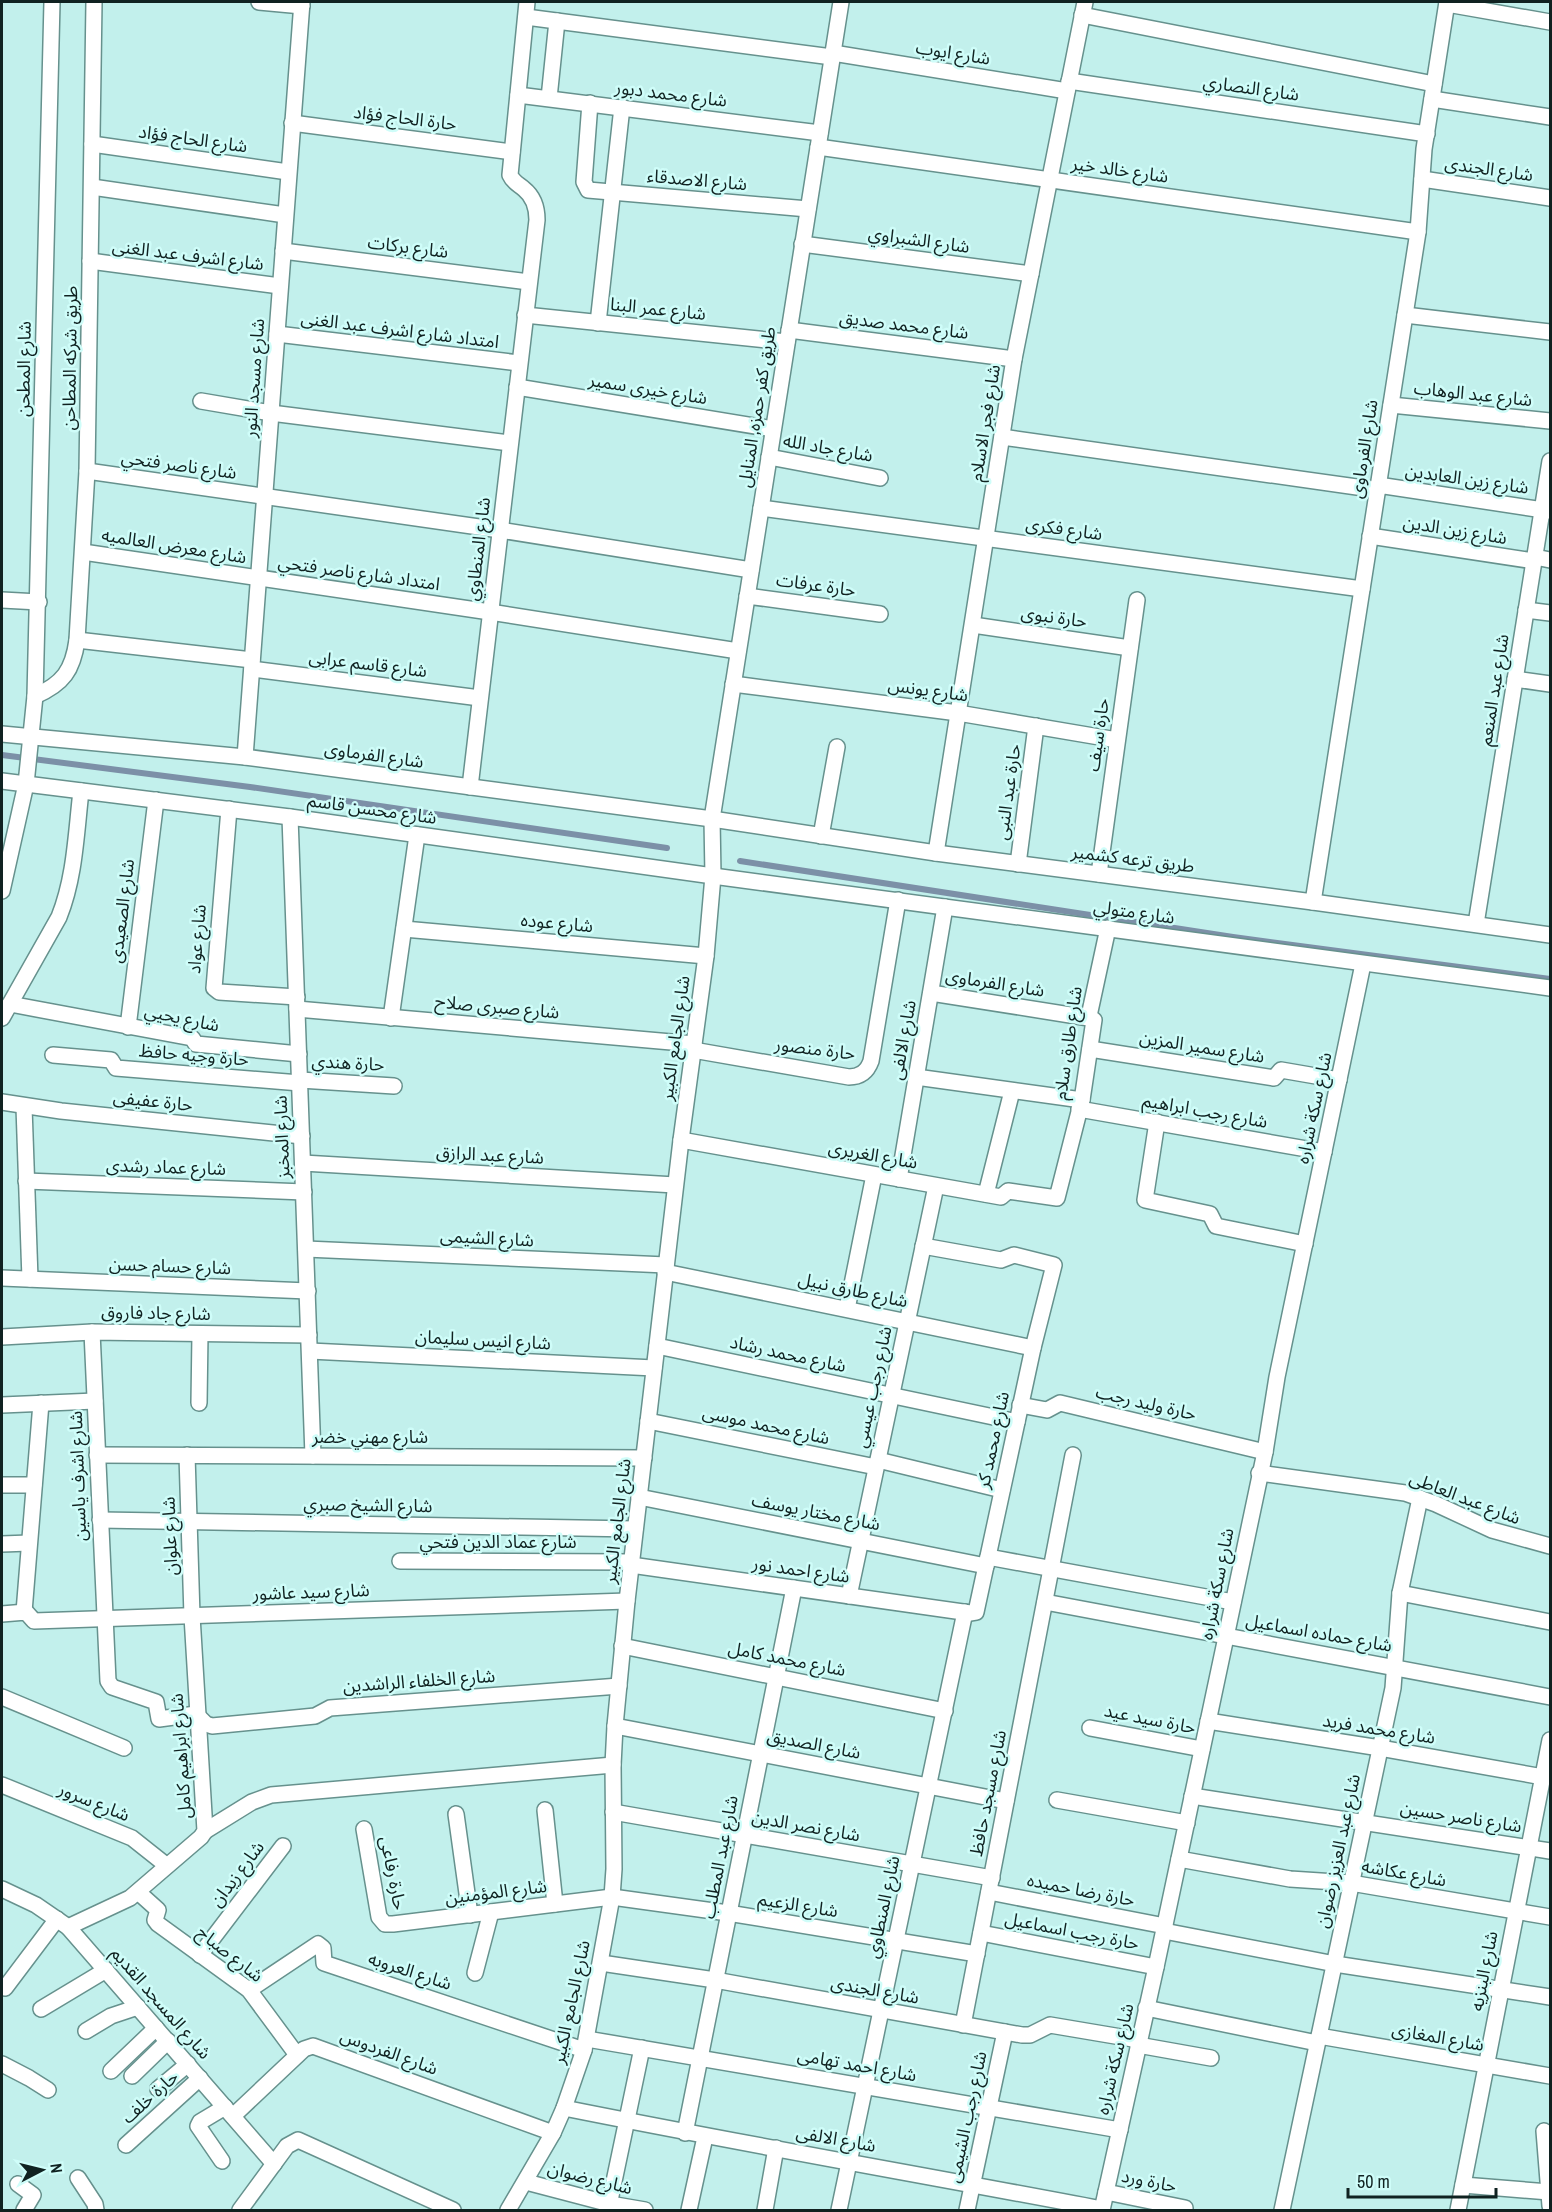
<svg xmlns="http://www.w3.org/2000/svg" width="1552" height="2212" font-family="'Archivo Narrow','Noto Sans Arabic',sans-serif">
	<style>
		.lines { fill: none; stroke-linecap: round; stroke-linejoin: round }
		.stream { stroke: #7c90a7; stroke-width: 6 }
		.minor-casing { stroke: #66918d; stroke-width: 18 }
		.minor { stroke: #fff; stroke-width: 15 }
		.labels { text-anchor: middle; stroke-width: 5; stroke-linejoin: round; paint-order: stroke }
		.street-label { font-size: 18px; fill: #102221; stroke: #cffdf9 }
	</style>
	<rect width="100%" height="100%" fill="#c2f0ec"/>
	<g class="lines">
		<g class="stream">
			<path d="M2,755L250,787L667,848"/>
			<path d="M740,861L1233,937L1550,979"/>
		</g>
		<g class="minor-casing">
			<g id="minor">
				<path d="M259,2L302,6"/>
				<path d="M1447,4L1550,22"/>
				<path d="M1082,15L1434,84"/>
				<path d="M526,17L832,57"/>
				<path d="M833,53L1067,91"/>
				<path d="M1069,81L1427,134"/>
				<path d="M518,95L820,133"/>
				<path d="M549,98L557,21"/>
				<path d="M1432,99L1550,117"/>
				<path d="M590,103L584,182L588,190L808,209"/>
				<path d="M292,123L512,152"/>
				<path d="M92,144L288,172"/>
				<path d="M818,147L1418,232"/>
				<path d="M1422,179L1550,198"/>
				<path d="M92,187L285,215"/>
				<path d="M802,244L1031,274"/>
				<path d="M283,251L529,282"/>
				<path d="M90,261L280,286"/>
				<path d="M525,315L787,342"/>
				<path d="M1405,315L1550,332"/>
				<path d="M598,323L622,107"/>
				<path d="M789,330L1014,359"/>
				<path d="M277,334L519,363"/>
				<path d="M517,387L773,429"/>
				<path d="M201,401L271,413L510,443"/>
				<path d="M1391,405L1550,421"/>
				<path d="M1002,437L1378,490"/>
				<path d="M769,457L880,478"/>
				<path d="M87,471L500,530L751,570"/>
				<path d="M1378,485L1550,511"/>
				<path d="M761,508L1362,589"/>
				<path d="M1370,536L1534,561"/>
				<path d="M83,552L490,612L738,651"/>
				<path d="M1535,557L1550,560"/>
				<path d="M747,596L880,614"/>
				<path d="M2,600L39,602"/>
				<path d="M1526,610L1550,613"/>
				<path d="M973,625L1130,648"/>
				<path d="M77,640L252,660"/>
				<path d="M252,669L480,698"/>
				<path d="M1515,679L1550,684"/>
				<path d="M733,684L958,713L1117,740"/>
				<path d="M35,696C63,684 73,670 77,640L87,471L94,2"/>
				<path d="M2,734L245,757L712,819L936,853L1313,902L1550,935"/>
				<path d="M245,757L302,2"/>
				<path d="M2,781L290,817L713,876L1550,988"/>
				<path d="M470,787L537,220C537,208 534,197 524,189C518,184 513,182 510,175L527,2"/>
				<path d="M229,809L214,988L219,992L297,997"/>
				<path d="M290,817L313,1456"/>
				<path d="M821,836L837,747"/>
				<path d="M936,853L1014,359L1085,2"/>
				<path d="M1018,864L1036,726"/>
				<path d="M1099,874L1137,600"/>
				<path d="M2,891L26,784L35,696L52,2"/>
				<path d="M1313,902L1418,232L1424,149L1447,2"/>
				<path d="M1476,924L1550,461"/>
				<path d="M404,929L706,956"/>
				<path d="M931,993L1089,1018"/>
				<path d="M10,1004L192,1038L196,1044L299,1054"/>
				<path d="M297,1009L694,1044"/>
				<path d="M2,1018L59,917C75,877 76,834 81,791"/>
				<path d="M391,1018L417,835"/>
				<path d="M128,1027L156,800"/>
				<path d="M1090,1049L1274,1078L1281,1070L1339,1080"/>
				<path d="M693,1050L849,1077C860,1077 867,1072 871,1061L898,900"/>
				<path d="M53,1055L111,1060L116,1068L300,1083"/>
				<path d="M916,1077L1082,1100"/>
				<path d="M300,1080L394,1086"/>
				<path d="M2,1102L61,1111L302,1136"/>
				<path d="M24,1107L30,1279"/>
				<path d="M1079,1109L1324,1152"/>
				<path d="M1157,1122L1145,1200L1210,1214L1216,1226L1305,1244"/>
				<path d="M681,1140L1001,1197L1008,1191L1057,1198L1082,1100L1094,1020L1089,1016L1108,928"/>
				<path d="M303,1163L675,1185"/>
				<path d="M899,1179L945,907"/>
				<path d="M26,1181L304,1192"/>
				<path d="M986,1194L1012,1091"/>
				<path d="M306,1249L666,1265"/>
				<path d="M665,1272L1033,1348"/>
				<path d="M2,1278L308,1291"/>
				<path d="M847,1309L874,1175"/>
				<path d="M92,1332L108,1681L112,1687L156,1702L159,1719L196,1714L206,1724L212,1726L315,1716L330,1708L619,1686"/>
				<path d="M2,1337L92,1332L309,1335"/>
				<path d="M657,1346L1017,1422"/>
				<path d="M310,1351L654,1368"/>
				<path d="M199,1403L200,1334"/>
				<path d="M2,1405L95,1401"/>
				<path d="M1020,1405L1047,1410L1060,1403L1265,1452"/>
				<path d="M648,1421L876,1467"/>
				<path d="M97,1455L644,1458"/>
				<path d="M878,1460L1002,1490"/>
				<path d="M1259,1473L1405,1493L1436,1504L1492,1530L1550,1546"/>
				<path d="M2,1485H34"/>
				<path d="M639,1497L986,1566"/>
				<path d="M100,1520L635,1529"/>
				<path d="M2,1544L29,1543"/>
				<path d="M988,1557L1233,1602"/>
				<path d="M400,1561L631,1562"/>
				<path d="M631,1565L970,1613L976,1612L1033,1348L1054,1265L1014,1255L1001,1260L923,1246"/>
				<path d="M1400,1593L1550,1622"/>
				<path d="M849,1596L936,1186"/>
				<path d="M1045,1602L1550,1697"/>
				<path d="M24,1612L41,1403"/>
				<path d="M2,1614L26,1612L34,1621L627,1601"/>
				<path d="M622,1646L945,1711"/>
				<path d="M2,1697L124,1748"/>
				<path d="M1208,1721L1380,1748L1543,1777"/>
				<path d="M615,1726L1006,1801"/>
				<path d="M1090,1728L1202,1749"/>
				<path d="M2,1785L132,1838L166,1865"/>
				<path d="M1192,1796L1550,1851"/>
				<path d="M1057,1800L1187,1823"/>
				<path d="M545,1810L555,1904"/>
				<path d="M613,1812L992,1878"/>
				<path d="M456,1814L470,1915"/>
				<path d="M364,1829L379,1917L385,1924H393L612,1897L728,1913L977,1954"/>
				<path d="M205,1831L252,1802L271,1795L613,1765"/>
				<path d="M1179,1859L1290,1879L1351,1883L1550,1917"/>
				<path d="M2,1889L36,1905L68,1927L274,2164"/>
				<path d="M138,1892L158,1910L155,1920L158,1924L249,1990L297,2055"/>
				<path d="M989,1892L1165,1926"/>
				<path d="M68,1927L130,1898L201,1837L205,1831L192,1616L187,1455"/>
				<path d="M1164,1931L1335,1964L1550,1997"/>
				<path d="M981,1933L1156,1967"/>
				<path d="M200,1955L283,1846"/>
				<path d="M601,1963L715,1980L1022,2035H1030L1050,2025L1139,2040"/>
				<path d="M475,1973L491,1912"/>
				<path d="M5,1988L57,1919"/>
				<path d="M249,1990L318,1944L323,1948L324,1963L584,2050"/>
				<path d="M1146,2008L1317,2043"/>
				<path d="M41,2009L106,1970"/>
				<path d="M963,2025L1073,1455"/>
				<path d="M86,2031L111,2016L138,2007"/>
				<path d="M1319,2036L1550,2076"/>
				<path d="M587,2039L1120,2130"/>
				<path d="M1138,2045L1211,2058"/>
				<path d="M2,2064L29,2078L48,2090"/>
				<path d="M111,2071L156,2028"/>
				<path d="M132,2076L168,2041"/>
				<path d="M158,2089L188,2064"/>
				<path d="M564,2108C743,2144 923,2175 1102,2209"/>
				<path d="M233,2116L304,2049L313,2046L553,2133"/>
				<path d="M1544,2131L1550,2206"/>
				<path d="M685,2133L794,1588"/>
				<path d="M126,2145L200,2078"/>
				<path d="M222,2161L198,2126L200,2122L225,2107"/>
				<path d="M78,2178L95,2204L96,2210"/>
				<path d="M526,2182L610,2204L645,2210"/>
				<path d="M18,2184L33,2195L24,2210"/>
				<path d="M1463,2185L1549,2192"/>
				<path d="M1106,2192L1185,2208"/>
				<path d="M240,2210L287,2146L298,2140L453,2210"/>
				<path d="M508,2210L553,2133L564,2108L584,2050L612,1897L614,1869L613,1765L615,1726L627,1601L681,1140L706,956L713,876L712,819L841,2"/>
				<path d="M608,2210L642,2048"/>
				<path d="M689,2210L705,2137"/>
				<path d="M765,2210L776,2148"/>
				<path d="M839,2210L965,1612"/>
				<path d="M967,2210L1005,2032"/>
				<path d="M1102,2210L1156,1967L1226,1637L1265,1452L1277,1377L1363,964"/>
				<path d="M1282,2210L1393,1688L1400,1593L1420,1498"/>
				<path d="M1458,2210L1550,1740"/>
			</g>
		</g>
		<use href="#minor" class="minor"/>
	</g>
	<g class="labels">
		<g class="street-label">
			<text transform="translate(953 53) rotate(9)" y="6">شارع ايوب</text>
			<text transform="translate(1251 88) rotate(8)" y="6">شارع النصاري</text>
			<text transform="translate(671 94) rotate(7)" y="6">شارع محمد دبور</text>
			<text transform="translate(405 118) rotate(7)" y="6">حارة الحاج فؤاد</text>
			<text transform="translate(193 139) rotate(8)" y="6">شارع الحاج فؤاد</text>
			<text transform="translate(1489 169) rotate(8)" y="6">شارع الجندى</text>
			<text transform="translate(1120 170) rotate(8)" y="6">شارع خالد خير</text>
			<text transform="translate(697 180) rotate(5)" y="6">شارع الاصدقاء</text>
			<text transform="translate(919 240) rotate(8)" y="6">شارع الشبراوي</text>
			<text transform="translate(408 247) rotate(7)" y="6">شارع بركات</text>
			<text transform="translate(188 255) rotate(7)" y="6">شارع اشرف عبد الغنى</text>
			<text transform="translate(658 309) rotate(6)" y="6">شارع عمر البنا</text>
			<text transform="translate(904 325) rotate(7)" y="6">شارع محمد صديق</text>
			<text transform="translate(400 330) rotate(7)" y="6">امتداد شارع اشرف عبد الغنى</text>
			<text transform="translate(70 358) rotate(-89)" y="6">طريق شركه المطاحن</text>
			<text transform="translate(24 369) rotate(-89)" y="6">شارع المطحن</text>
			<text transform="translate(254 378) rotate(-86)" y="6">شارع مسجد النور</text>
			<text transform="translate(648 389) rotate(9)" y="6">شارع خيرى سمير</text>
			<text transform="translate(1473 394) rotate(6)" y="6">شارع عبد الوهاب</text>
			<text transform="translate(757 407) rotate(-81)" y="6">طريق كفر حمزه, المنايل</text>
			<text transform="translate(985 423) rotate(-81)" y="6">شارع فجر الاسلام</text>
			<text transform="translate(828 448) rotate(10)" y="6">شارع جاد الله</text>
			<text transform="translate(1364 449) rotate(-81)" y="6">شارع الفرماوى</text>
			<text transform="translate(179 465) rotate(8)" y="6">شارع ناصر فتحي</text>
			<text transform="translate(1467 479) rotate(8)" y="6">شارع زين العابدين</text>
			<text transform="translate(1064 529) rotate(8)" y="6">شارع فكرى</text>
			<text transform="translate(1455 530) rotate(9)" y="6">شارع زين الدين</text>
			<text transform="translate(174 546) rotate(9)" y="6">شارع معرض العالميه</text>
			<text transform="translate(478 549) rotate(-83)" y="6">شارع المنطاوي</text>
			<text transform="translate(359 573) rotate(8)" y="6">امتداد شارع ناصر فتحي</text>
			<text transform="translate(816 585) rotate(8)" y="6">حارة عرفات</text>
			<text transform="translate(1054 617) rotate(8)" y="6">حارة نبوى</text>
			<text transform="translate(368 664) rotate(7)" y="6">شارع قاسم عرابى</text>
			<text transform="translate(928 690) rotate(8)" y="6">شارع يونس</text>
			<text transform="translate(1494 690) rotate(-81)" y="6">شارع عبد المنعم</text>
			<text transform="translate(1098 735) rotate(-82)" y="6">حارة سيف</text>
			<text transform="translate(374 755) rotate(8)" y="6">شارع الفرماوى</text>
			<text transform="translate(1008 792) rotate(-82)" y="6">حارة عبد النبى</text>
			<text transform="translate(372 809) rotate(8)" y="6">شارع محسن قاسم</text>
			<text transform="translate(1133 859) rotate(7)" y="6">طريق ترعه كشمير</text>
			<text transform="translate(122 911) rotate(-83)" y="6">شارع الصعيدى</text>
			<text transform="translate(1134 912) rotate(8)" y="6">شارع متولي</text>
			<text transform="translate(557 923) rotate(5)" y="6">شارع عوده</text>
			<text transform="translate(197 939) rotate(-85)" y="6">شارع عواد</text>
			<text transform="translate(995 983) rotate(9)" y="6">شارع الفرماوى</text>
			<text transform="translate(497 1007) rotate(5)" y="6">شارع صبرى صلاح</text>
			<text transform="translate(182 1018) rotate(12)" y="6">شارع يحيي</text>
			<text transform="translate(675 1038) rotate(-82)" y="6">شارع الجامع الكبير</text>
			<text transform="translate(903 1040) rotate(-80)" y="6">شارع الالفى</text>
			<text transform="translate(1068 1043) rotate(-82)" y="6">شارع طارق سلام</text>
			<text transform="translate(1202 1047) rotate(9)" y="6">شارع سمير المزين</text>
			<text transform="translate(815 1049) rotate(7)" y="6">حارة منصور</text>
			<text transform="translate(194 1055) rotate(5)" y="6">حارة وجيه حافظ</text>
			<text transform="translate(348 1063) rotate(3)" y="6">حارة هندي</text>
			<text transform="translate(153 1101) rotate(6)" y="6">حارة عفيفى</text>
			<text transform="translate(1314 1108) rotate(-78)" y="6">شارع سكة شراره</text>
			<text transform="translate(1205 1111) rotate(10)" y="6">شارع رجب ابراهيم</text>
			<text transform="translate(282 1137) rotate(-92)" y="6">شارع المخبز</text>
			<text transform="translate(490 1155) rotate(3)" y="6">شارع عبد الرازق</text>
			<text transform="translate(873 1155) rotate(10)" y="6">شارع الغريرى</text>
			<text transform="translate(166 1167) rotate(2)" y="6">شارع عماد رشدى</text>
			<text transform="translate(487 1238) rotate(3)" y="6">شارع الشيمى</text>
			<text transform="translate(170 1266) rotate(2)" y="6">شارع حسام حسن</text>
			<text transform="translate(853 1290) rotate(12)" y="6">شارع طارق نبيل</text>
			<text transform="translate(156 1313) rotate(1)" y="6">شارع جاد فاروق</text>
			<text transform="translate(483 1340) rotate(3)" y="6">شارع انيس سليمان</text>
			<text transform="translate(788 1354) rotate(12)" y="6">شارع محمد رشاد</text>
			<text transform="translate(873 1387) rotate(-78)" y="6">شارع رجب عيسي</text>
			<text transform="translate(1146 1403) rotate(13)" y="6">حارة وليد رجب</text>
			<text transform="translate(766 1425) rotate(12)" y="6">شارع محمد موسى</text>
			<text x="370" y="1443">شارع مهني خضر</text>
			<text transform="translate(993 1440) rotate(-78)" y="6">شارع محمد كر</text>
			<text transform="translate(78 1476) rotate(-92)" y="6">شارع اشرف ياسين</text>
			<text transform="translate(1465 1498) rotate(21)" y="6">شارع عبد العاطى</text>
			<text transform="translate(368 1505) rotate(1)" y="6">شارع الشيخ صبري</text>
			<text transform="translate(816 1512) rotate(11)" y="6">شارع مختار يوسف</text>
			<text transform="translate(617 1521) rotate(-83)" y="6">شارع الجامع الكبير</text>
			<text transform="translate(170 1536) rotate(-92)" y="6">شارع علوان</text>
			<text x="498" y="1548">شارع عماد الدين فتحي</text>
			<text transform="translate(801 1570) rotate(8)" y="6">شارع احمد نور</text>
			<text transform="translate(1217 1584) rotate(-79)" y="6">شارع سكة شراره</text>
			<text transform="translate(311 1592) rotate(-2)" y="6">شارع سيد عاشور</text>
			<text transform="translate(1319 1633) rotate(10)" y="6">شارع حماده اسماعيل</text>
			<text transform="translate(787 1659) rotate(11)" y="6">شارع محمد كامل</text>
			<text transform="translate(419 1681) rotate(-4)" y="6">شارع الخلفاء الراشدين</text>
			<text transform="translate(1150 1719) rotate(11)" y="6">حارة سيد عيد</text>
			<text transform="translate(1379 1729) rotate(9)" y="6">شارع محمد فريد</text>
			<text transform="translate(814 1744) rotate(11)" y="6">شارع الصديق</text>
			<text transform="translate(181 1756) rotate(-94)" y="6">شارع ابراهيم كامل</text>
			<text transform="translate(988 1793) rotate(-79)" y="6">شارع مسجد حافظ</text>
			<text transform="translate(94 1802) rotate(22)" y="6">شارع سرور</text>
			<text transform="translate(1461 1817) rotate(9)" y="6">شارع ناصر حسين</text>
			<text transform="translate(806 1826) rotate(10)" y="6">شارع نصر الدين</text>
			<text transform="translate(1338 1851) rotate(-78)" y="6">شارع عبد العزيز رضوان</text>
			<text transform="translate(720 1857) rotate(-79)" y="6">شارع عبد المطلب</text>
			<text transform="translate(393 1873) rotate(79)" y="6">حارة رفاعى</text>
			<text transform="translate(1404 1873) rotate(10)" y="6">شارع عكاشه</text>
			<text transform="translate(237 1874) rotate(-53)" y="6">شارع زيدان</text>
			<text transform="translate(1081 1890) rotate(11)" y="6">حارة رضا حميده</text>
			<text transform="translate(496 1892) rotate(-7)" y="6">شارع المؤمنين</text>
			<text transform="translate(798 1905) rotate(9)" y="6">شارع الزعيم</text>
			<text transform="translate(883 1907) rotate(-78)" y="6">شارع المنطاوي</text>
			<text transform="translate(1072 1931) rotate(11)" y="6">حارة رجب اسماعيل</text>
			<text transform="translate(230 1954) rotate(38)" y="6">شارع صباح</text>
			<text transform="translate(410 1971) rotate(18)" y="6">شارع العروبه</text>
			<text transform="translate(1484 1971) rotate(-79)" y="6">شارع البنزيه</text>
			<text transform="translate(875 1990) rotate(10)" y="6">شارع الجندى</text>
			<text transform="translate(571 2002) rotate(-78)" y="6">شارع الجامع الكبير</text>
			<text transform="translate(161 2003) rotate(49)" y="6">شارع المسجد القديم</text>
			<text transform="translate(1438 2037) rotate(10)" y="6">شارع المغازى</text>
			<text transform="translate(389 2052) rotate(20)" y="6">شارع الفردوس</text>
			<text transform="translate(1115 2059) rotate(-77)" y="6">شارع سكة شراره</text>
			<text transform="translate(857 2065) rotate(10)" y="6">شارع احمد تهامى</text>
			<text transform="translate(150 2097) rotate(-42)" y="6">حارة خلف</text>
			<text transform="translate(967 2117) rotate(-78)" y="6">شارع رجب الشيمى</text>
			<text transform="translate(836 2139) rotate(10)" y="6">شارع الالفى</text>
			<text transform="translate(590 2178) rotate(14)" y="6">شارع رضوان</text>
			<text transform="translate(1149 2181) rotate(11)" y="6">حارة ورد</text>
		</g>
	</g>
	<rect width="1552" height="2212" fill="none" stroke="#102221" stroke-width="6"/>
	<g transform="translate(42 2170) rotate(83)" stroke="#cffdf9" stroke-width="4.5" paint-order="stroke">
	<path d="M0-4.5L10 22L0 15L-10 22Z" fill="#102221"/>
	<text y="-9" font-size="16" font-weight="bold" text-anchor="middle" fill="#102221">N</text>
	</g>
	<path d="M1348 2188v9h148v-9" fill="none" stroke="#102221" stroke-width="3"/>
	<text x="1357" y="2188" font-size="18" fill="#102221" stroke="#cffdf9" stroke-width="4.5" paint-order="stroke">50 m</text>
</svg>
